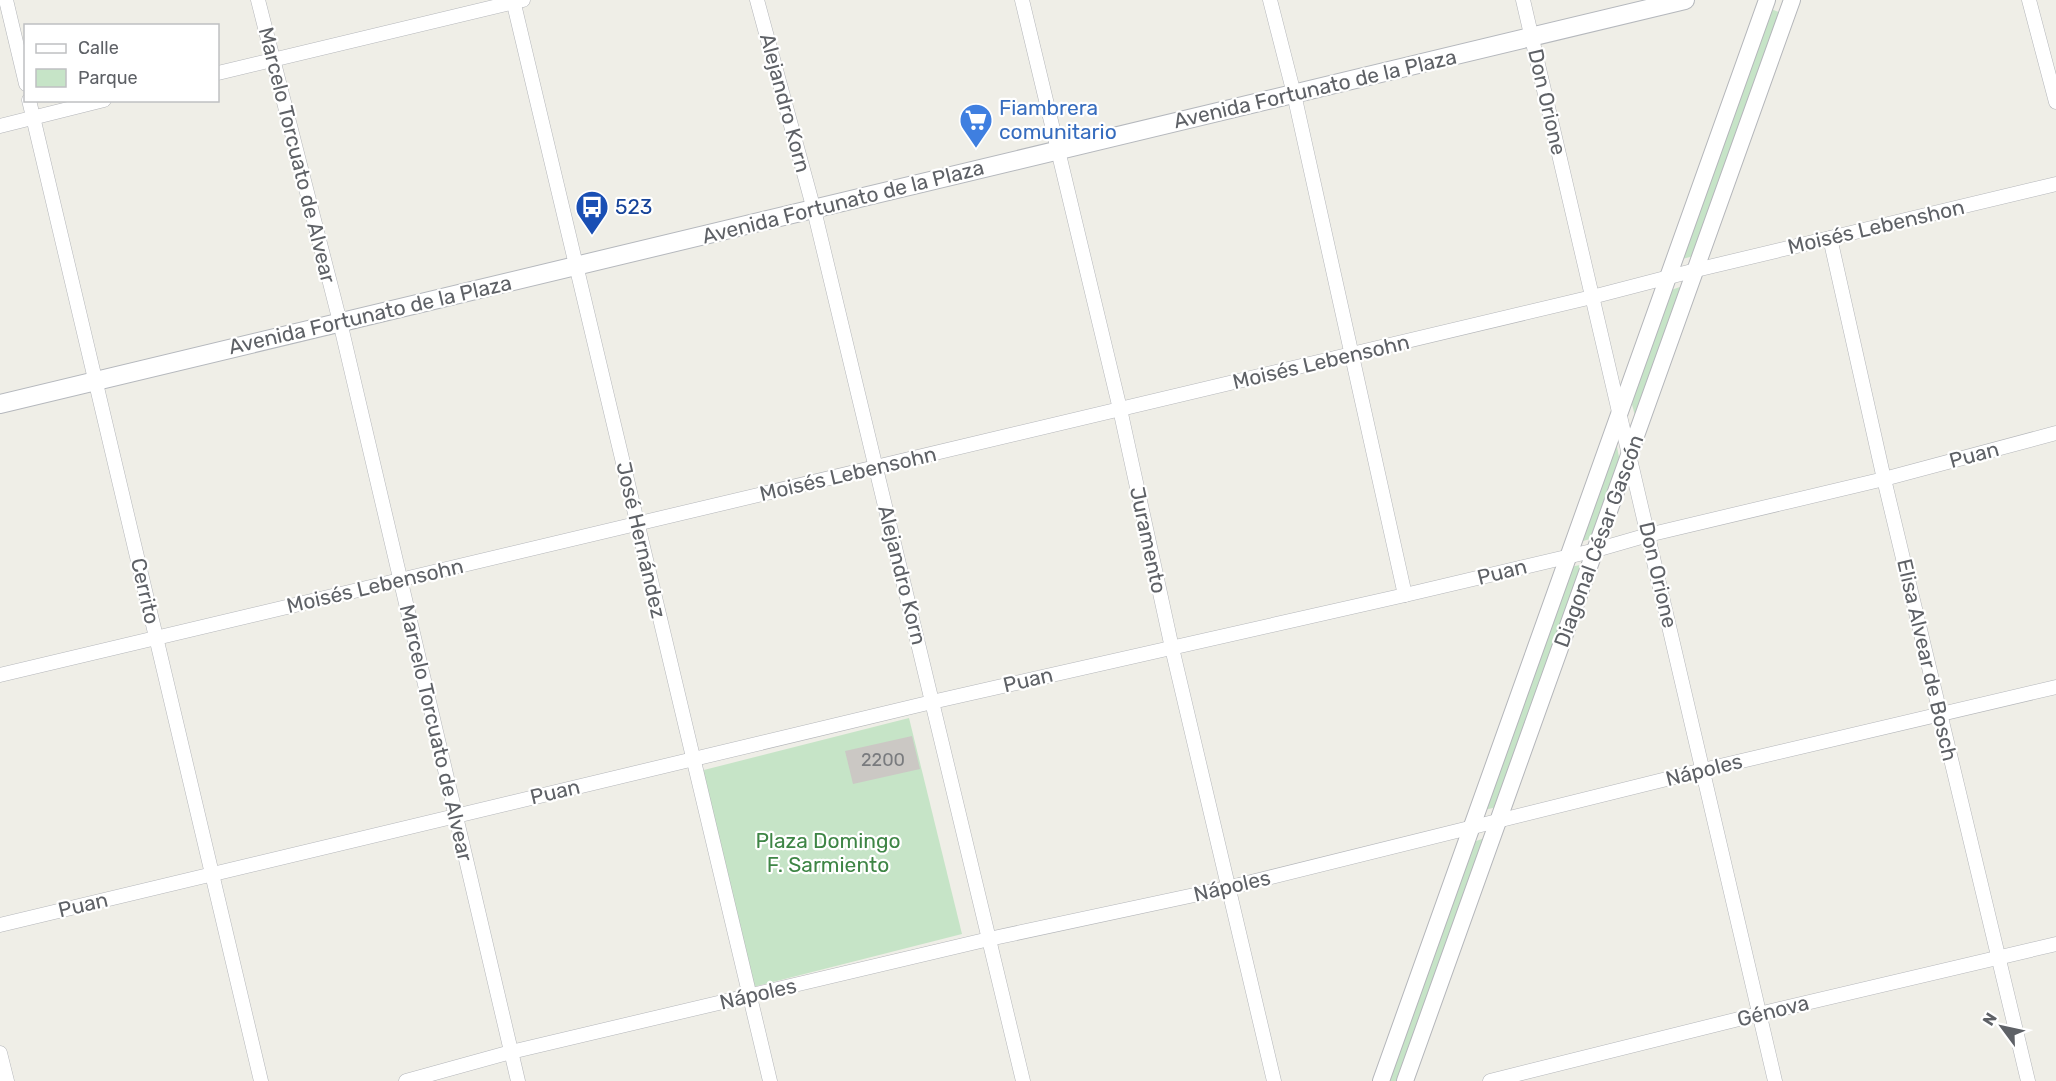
<svg xmlns="http://www.w3.org/2000/svg" width="2056" height="1081" font-family="Rubik,sans-serif">
	<style>
		.green { fill: #c6e4c7 }
		.building { fill: #cbc8c4 }
		.lines { fill: none; stroke-linecap: round; stroke-linejoin: round }
		.minor-casing { stroke: #b4b6ba; stroke-width: 15 }
		.tertiary-casing { stroke: #b4b6ba; stroke-width: 18 }
		.secondary-casing { stroke: #b5b8bd; stroke-width: 20 }
		.minor { stroke: #fff; stroke-width: 14 }
		.tertiary { stroke: #fff; stroke-width: 16 }
		.secondary { stroke: #fff; stroke-width: 18 }
		.labels { text-anchor: middle; stroke-width: 4.5; stroke-linejoin: round; paint-order: stroke }
		.number-label { font-size: 18px; fill: #797b7e }
		.street-label { font-size: 21px; fill: #5e6166; stroke: #fff }
		.shop-label { font-size: 21px; fill: #366cbe; stroke: #fff; text-anchor: start }
		.transit-label { font-size: 21px; fill: #164399; stroke: #fff; text-anchor: start }
		.park-label { font-size: 21px; fill: #3e8545; stroke: #fff }
	</style>
	<rect width="100%" height="100%" fill="#efeee7"/>
	<g class="green">
		<path d="M1771,9L1781,13L1694,256L1682,259Z"/>
		<path d="M1683,286L1636,419L1631,401L1671,290Z"/>
		<path d="M1616,442L1620,462L1593,538L1580,542Z"/>
		<path d="M1584,564L1497,807L1484,810L1571,567Z"/>
		<path d="M909,718L962,934L749,988L696,772Z"/>
		<path d="M1485,838L1398,1081H1387L1473,842Z"/>
	</g>
	<path class="building" d="M912,736L920,769L853,784L845,751Z"/>
	<g class="lines">
		<g class="minor-casing">
			<g id="minor">
				<path d="M6,0L26,84"/>
				<path d="M258,0L340,322L518,1081"/>
				<path d="M513,0L770,1081"/>
				<path d="M757,0L814,210L1023,1081"/>
				<path d="M1022,0L1120,409L1172,648L1274,1081"/>
				<path d="M1270,0L1294,94L1405,595"/>
				<path d="M1523,0L1775,1081"/>
				<path d="M2029,0L2056,102"/>
				<path d="M218,73L523,0"/>
				<path d="M29,100L261,1081"/>
				<path d="M0,126L104,100"/>
				<path d="M1830,238L1884,479L2028,1081"/>
				<path d="M0,675L1592,297L1696,270L2056,184"/>
				<path d="M0,925L932,702L1405,595L1596,550L1648,535L1884,479L2056,433"/>
				<path d="M0,1053L7,1081"/>
				<path d="M406,1081L511,1052L989,939L1227,888L1703,770L2056,687"/>
				<path d="M1490,1081L1759,1014L2056,944"/>
			</g>
		</g>
		<g class="tertiary-casing">
			<g id="tertiary">
				<path d="M1381,1081L1767,0"/>
				<path d="M1405,1081L1792,0"/>
			</g>
		</g>
		<g class="secondary-casing">
			<path id="secondary" d="M0,404L1685,0"/>
		</g>
		<use href="#minor" class="minor"/>
		<use href="#tertiary" class="tertiary"/>
		<use href="#secondary" class="secondary"/>
	</g>
	<defs>
		<g id="supermarket-pin" transform="scale(1.725)"><path d="M0 17L-7.5 6A9.5 9.5 0 1 1 7.5 6Z" fill="#3f7fe0" stroke="#fff"/><path d="M-6-5.5h2.5l.6 2H6L4.5 2H-2.5L-4.4-4H-6ZM-1.5 3.2a1.3 1.3 0 1 0 .1 0ZM3 3.2a1.3 1.3 0 1 0 .1 0Z" fill="#fff"/></g>
		<g id="bus-pin" transform="scale(1.725)"><path d="M0 17L-7.5 6A9.5 9.5 0 1 1 7.5 6Z" fill="#1a4fb4" stroke="#fff"/><path d="M-5-6H5V4H4V6H2V4H-2V6H-4V4H-5ZM-3.5-4V0h7V-4ZM-3.5 1.2v1.5H-2V1.2ZM2 1.2v1.5H3.5V1.2Z" fill="#fff"/></g>
	</defs>
	<g fill-rule="evenodd">
		<use href="#supermarket-pin" x="976" y="120"/>
		<use href="#bus-pin" x="592" y="207"/>
	</g>
	<g class="labels">
		<g class="number-label">
			<text x="883" y="766">2200</text>
		</g>
		<g class="street-label">
			<text transform="translate(1315 89) rotate(-13)" y="7">Avenida Fortunato de la Plaza</text>
			<text transform="translate(1547 102) rotate(77)" y="7">Don Orione</text>
			<text transform="translate(785 103) rotate(75)" y="7">Alejandro Korn</text>
			<text transform="translate(297 155) rotate(76)" y="7">Marcelo Torcuato de Alvear</text>
			<text transform="translate(843 202) rotate(-14)" y="7">Avenida Fortunato de la Plaza</text>
			<text transform="translate(1876 227) rotate(-13)" y="7">Moisés Lebenshon</text>
			<text transform="translate(370 315) rotate(-13)" y="7">Avenida Fortunato de la Plaza</text>
			<text transform="translate(1321 362) rotate(-13)" y="7">Moisés Lebensohn</text>
			<text transform="translate(1974 455) rotate(-15)" y="7">Puan</text>
			<text transform="translate(848 474) rotate(-13)" y="7">Moisés Lebensohn</text>
			<text transform="translate(641 540) rotate(77)" y="7">José Hernández</text>
			<text transform="translate(1148 540) rotate(78)" y="7">Juramento</text>
			<text transform="translate(1599 541) rotate(-70)" y="7">Diagonal César Gascón</text>
			<text transform="translate(1502 572) rotate(-14)" y="7">Puan</text>
			<text transform="translate(902 575) rotate(76)" y="7">Alejandro Korn</text>
			<text transform="translate(1658 575) rotate(77)" y="7">Don Orione</text>
			<text transform="translate(375 586) rotate(-13)" y="7">Moisés Lebensohn</text>
			<text transform="translate(145 591) rotate(77)" y="7">Cerrito</text>
			<text transform="translate(1927 660) rotate(77)" y="7">Elisa Alvear de Bosch</text>
			<text transform="translate(1028 680) rotate(-13)" y="7">Puan</text>
			<text transform="translate(436 733) rotate(77)" y="7">Marcelo Torcuato de Alvear</text>
			<text transform="translate(1704 770) rotate(-14)" y="7">Nápoles</text>
			<text transform="translate(555 792) rotate(-13)" y="7">Puan</text>
			<text transform="translate(1232 886) rotate(-13)" y="7">Nápoles</text>
			<text transform="translate(83 905) rotate(-13)" y="7">Puan</text>
			<text transform="translate(758 994) rotate(-13)" y="7">Nápoles</text>
			<text transform="translate(1773 1011) rotate(-14)" y="7">Génova</text>
		</g>
		<g class="shop-label">
			<text x="999" y="115">Fiambrera<tspan x="999" dy="24">comunitario</tspan></text>
		</g>
		<g class="transit-label">
			<text x="615" y="214">523</text>
		</g>
		<g class="park-label">
			<text x="828" y="848">Plaza Domingo<tspan x="828" dy="24">F. Sarmiento</tspan></text>
		</g>
	</g>
	<rect x="24" y="24" width="195" height="78" fill="#ffffff" stroke="#bfc0c2" stroke-width="1.5"/>
	<rect x="36" y="44" width="30" height="9" fill="#ffffff" stroke="#bfc0c2" stroke-width="1.5"/>
	<text x="78" y="54" font-size="18" fill="#5e6166">Calle</text>
	<rect x="36" y="69" width="30" height="18" fill="#c6e4c7" stroke="#bfc0c2" stroke-width="1.5"/>
	<text x="78" y="84" font-size="18" fill="#5e6166">Parque</text>
	<g transform="translate(2002 1027) rotate(303)" stroke="#ffffff" stroke-width="4.5" paint-order="stroke">
	<path d="M0-4.5L10 22L0 15L-10 22Z" fill="#5e6166"/>
	<text y="-9" font-size="16" font-weight="bold" text-anchor="middle" fill="#5e6166">N</text>
	</g>
</svg>
